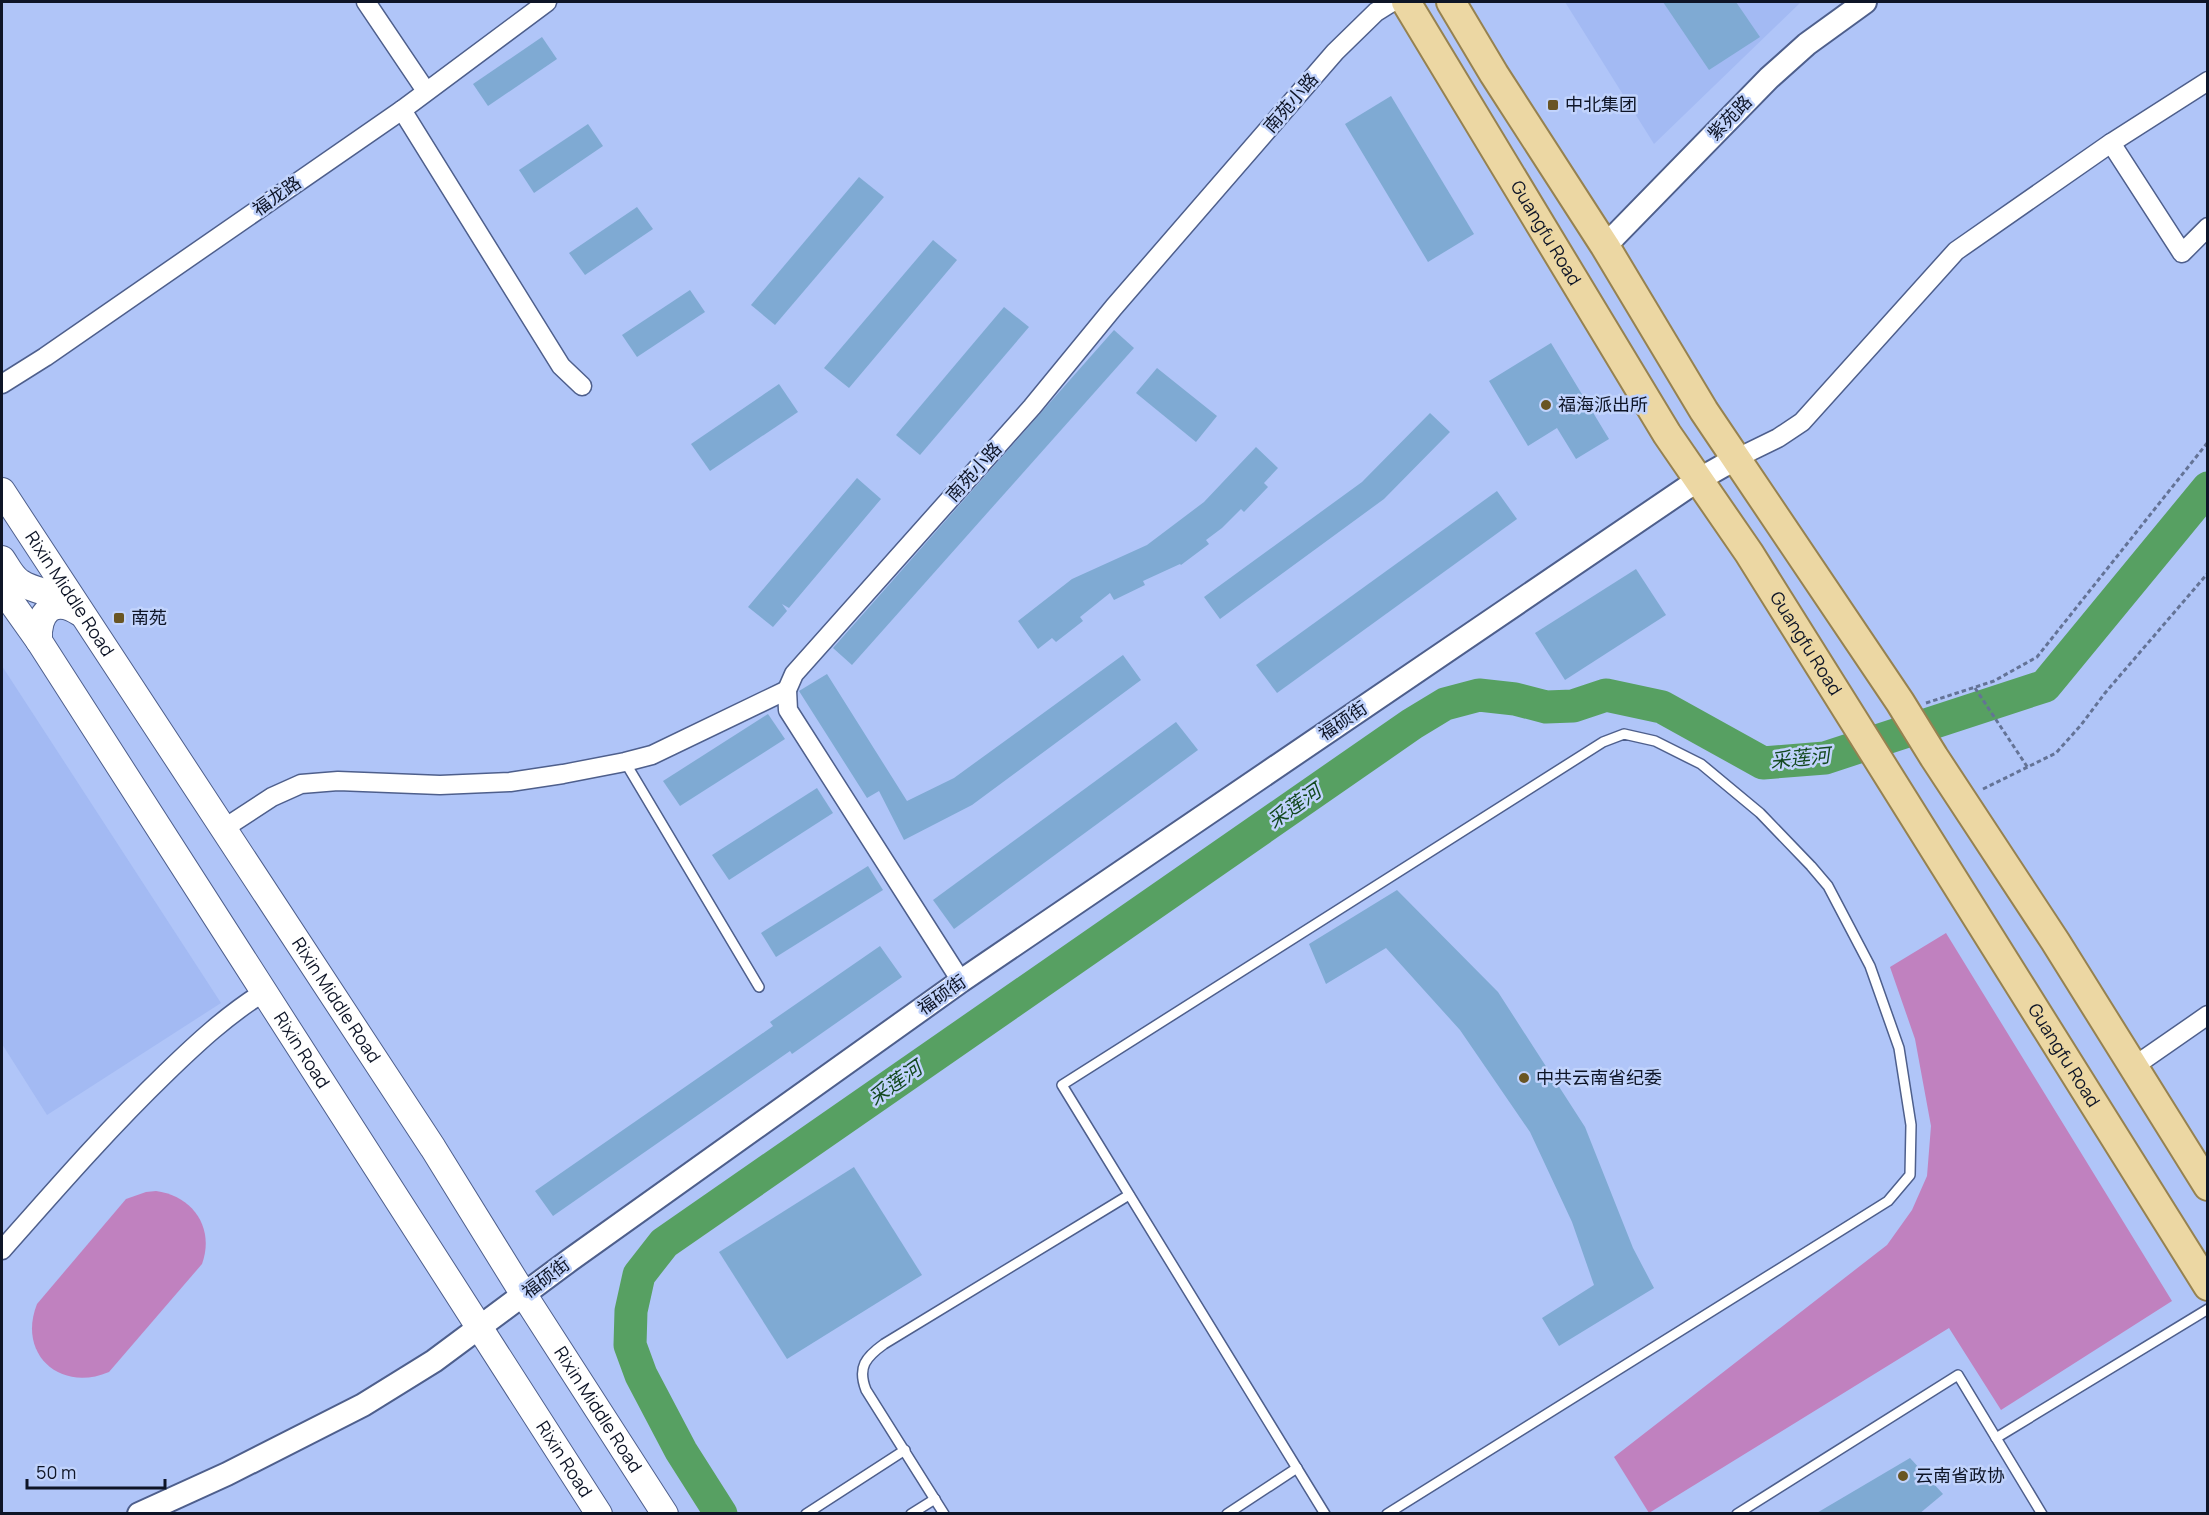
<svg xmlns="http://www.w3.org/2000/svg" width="2209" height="1515" font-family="Manrope,'Noto Sans SC',sans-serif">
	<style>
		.built { fill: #a3baf3 }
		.green { fill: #c081bf }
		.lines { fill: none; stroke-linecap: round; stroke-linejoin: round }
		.river { stroke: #57a062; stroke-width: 33 }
		.building { fill: #7faad3 }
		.service-casing { stroke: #4e5f8c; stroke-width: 12 }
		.minor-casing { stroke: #4e5f8c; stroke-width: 21 }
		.tertiary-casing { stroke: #4e5f8c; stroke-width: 26 }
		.secondary-casing { stroke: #4e5f8c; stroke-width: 28 }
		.primary-casing { stroke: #968250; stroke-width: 32 }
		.path { stroke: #647396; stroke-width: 3; stroke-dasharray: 4.5 3; stroke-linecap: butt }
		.service { stroke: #fff; stroke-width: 9 }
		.minor { stroke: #fff; stroke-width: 18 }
		.tertiary { stroke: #fff; stroke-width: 22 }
		.secondary { stroke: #fff; stroke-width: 26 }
		.primary { stroke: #ecd7a3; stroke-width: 28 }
		.poi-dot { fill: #695523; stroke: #c1d3fc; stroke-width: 2 }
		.labels { text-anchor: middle; stroke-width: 5; stroke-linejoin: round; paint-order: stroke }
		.street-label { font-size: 18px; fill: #0e1527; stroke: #c1d3fc }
		.poi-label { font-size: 18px; fill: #0e1527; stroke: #c1d3fc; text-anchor: start }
		.water-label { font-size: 20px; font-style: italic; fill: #13491f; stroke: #c1d3fc }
	</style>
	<rect width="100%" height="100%" fill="#b0c5f8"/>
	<g class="built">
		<path d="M1565,2H1801L1654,144Z"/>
		<path d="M2,666L221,1003L47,1115L2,1044Z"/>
	</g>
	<g class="green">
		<path d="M1946,933L2172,1301L2001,1410L1949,1328L1649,1513L1614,1457L1887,1245L1912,1210L1927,1176L1931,1126L1915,1039L1890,967Z"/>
		<path d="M156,1191C193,1196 215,1228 202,1264L109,1372C60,1393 17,1354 37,1304L126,1199L146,1192Z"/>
	</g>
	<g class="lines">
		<path class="river" d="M721,1514L681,1451L641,1375L630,1345L631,1311L639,1275L664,1243L1412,724L1445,704L1479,695L1515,699L1546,707L1573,706L1606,695L1662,707L1763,763L1825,758L2045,686L2208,488"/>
	</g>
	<g class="building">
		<path d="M1663,2H1736L1760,37L1709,70Z"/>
		<path d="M542,37L557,59L488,106L473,84Z"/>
		<path d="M1391,96L1474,234L1428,262L1345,124Z"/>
		<path d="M588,124L603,146L534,193L519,170Z"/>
		<path d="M859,177L884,197L775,325L751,305Z"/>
		<path d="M637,207L653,229L585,275L569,253Z"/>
		<path d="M933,240L957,260L849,388L824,368Z"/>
		<path d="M690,290L705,312L637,357L622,335Z"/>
		<path d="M1004,307L1029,327L920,455L896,435Z"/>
		<path d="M1114,330L1134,348L852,665L833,648Z"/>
		<path d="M1551,343L1609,439L1576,459L1557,428L1528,446L1489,381Z"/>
		<path d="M1157,368L1217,416L1196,442L1136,393Z"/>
		<path d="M779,384L798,412L710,471L691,444Z"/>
		<path d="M1430,413L1450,432L1384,499L1220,619L1204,597L1362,482Z"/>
		<path d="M1256,447L1278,468L1264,483L1268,487L1244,512L1241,509L1222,528L1206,540L1209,544L1181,565L1180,564L1143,581L1145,585L1114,600L1110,593L1080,617L1083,621L1056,642L1052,638L1038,649L1018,621L1072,579L1147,545L1204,502Z"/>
		<path d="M857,478L881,499L789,608L782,604L787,611L773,627L748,607Z"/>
		<path d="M1497,491L1517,519L1277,693L1256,665Z"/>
		<path d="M1636,569L1666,615L1565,680L1535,633Z"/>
		<path d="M1123,655L1141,680L972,805L904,840L879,791L867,798L799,691L827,674L907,801L954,778Z"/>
		<path d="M768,714L785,739L680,806L663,781Z"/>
		<path d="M1176,722L1198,750L954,929L933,900Z"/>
		<path d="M817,788L833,813L729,880L712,855Z"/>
		<path d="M868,866L883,890L776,957L761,933Z"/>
		<path d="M1397,890L1498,992L1585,1127L1633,1248L1654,1288L1559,1346L1542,1318L1594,1285L1572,1222L1530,1132L1460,1030L1386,948L1326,984L1309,944Z"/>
		<path d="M880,946L902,977L792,1054L790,1051L553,1216L535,1191L773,1026L770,1022Z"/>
		<path d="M854,1167L922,1275L787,1359L719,1252Z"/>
		<path d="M1910,1458L1943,1494L1919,1514H1815Z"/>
	</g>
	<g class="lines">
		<g class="service-casing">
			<g id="service">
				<path d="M625,762L759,987"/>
				<path d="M1996,1438L2208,1309"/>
				<path d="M806,1514L905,1450"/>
				<path d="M911,1514L935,1499"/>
				<path d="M944,1514L866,1390C857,1367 866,1357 884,1344L1129,1195"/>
				<path d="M1227,1514L1297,1468"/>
				<path d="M1325,1514L1062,1085L1603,742L1624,734L1655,741L1701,764L1760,813L1811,866L1828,886L1870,966L1899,1048L1911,1125L1910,1175L1888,1201L1387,1514"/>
				<path d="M1737,1514L1958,1375L2042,1514"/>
			</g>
		</g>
		<g class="minor-casing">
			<g id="minor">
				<path d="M366,2L426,91"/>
				<path d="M402,110L561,366L582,386"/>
				<path d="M2111,143L2182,253L2208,227"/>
				<path d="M2,384L45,357L402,110L547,2"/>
				<path d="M1735,459L1778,438L1802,422L1956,251L2111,143L2208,81"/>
				<path d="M223,829L272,797L301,784L338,781L440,785L510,782L563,774L625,762L652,755L787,690"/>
				<path d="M961,981L788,710L787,690L794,674L1032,407L1114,307L1335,52L1376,12L1392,2"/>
				<path d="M2133,1067L2208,1015"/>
				<path d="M2,1250C55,1190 108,1129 166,1073C197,1043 227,1015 264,992"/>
			</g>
		</g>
		<g class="tertiary-casing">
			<g id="tertiary">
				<path d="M1605,246L1769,78L1807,44L1865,2"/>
				<path d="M139,1514L227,1474L363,1405L434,1361L570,1260L961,981L1698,480L1735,459"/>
			</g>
		</g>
		<g class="secondary-casing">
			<g id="secondary">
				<path id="s1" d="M2,491L433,1148L524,1295L665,1514"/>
				<path d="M2,559C7,566 12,577 20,582C37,594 61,591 77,608"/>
				<path id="s2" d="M2,589L39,641L599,1514"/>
				<path d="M39,641C37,613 53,595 80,613"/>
			</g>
		</g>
		<g class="primary-casing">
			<g id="primary">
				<path id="s3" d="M1406,2L1667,434L1749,553L2208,1286"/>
				<path d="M1451,2L1494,74L1605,246L1704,411L1900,702L1934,757L2055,941L2208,1186"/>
			</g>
		</g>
		<g class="path">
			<path d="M1975,688L2028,768"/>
			<path d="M1926,703L1994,681L2037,657L2208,442"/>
			<path d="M1983,789L2056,753L2081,725L2105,693L2208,573"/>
		</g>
		<use href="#service" class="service"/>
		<use href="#minor" class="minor"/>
		<use href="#tertiary" class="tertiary"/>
		<use href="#secondary" class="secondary"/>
		<use href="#primary" class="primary"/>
	</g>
	<g class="poi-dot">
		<rect x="1547" y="99" width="12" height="12" rx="3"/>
		<circle cx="1546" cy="405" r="6"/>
		<rect x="113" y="612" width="12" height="12" rx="3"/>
		<circle cx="1524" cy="1078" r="6"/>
		<circle cx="1903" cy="1476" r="6"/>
	</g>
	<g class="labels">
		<g class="street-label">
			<text transform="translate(1291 103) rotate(-49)" y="6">南苑小路</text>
			<text transform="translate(1730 118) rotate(-46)" y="6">紫苑路</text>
			<text transform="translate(277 196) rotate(-35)" y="6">福龙路</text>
			<text dy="6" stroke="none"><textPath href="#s3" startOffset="270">Guangfu Road</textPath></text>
			<text transform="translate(974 472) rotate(-48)" y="6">南苑小路</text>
			<text dy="6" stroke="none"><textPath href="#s1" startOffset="123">Rixin Middle Road</textPath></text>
			<text dy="6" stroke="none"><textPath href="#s3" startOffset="756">Guangfu Road</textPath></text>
			<text transform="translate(1343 721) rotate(-34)" y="6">福硕街</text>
			<text transform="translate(942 995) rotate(-35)" y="6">福硕街</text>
			<text dy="6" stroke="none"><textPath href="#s1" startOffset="609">Rixin Middle Road</textPath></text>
			<text dy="6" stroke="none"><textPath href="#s2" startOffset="550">Rixin Road</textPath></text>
			<text dy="6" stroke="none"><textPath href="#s3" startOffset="1242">Guangfu Road</textPath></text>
			<text transform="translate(546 1278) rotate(-37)" y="6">福硕街</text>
			<text dy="6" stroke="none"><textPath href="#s1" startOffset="1095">Rixin Middle Road</textPath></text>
			<text dy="6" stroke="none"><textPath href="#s2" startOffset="1036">Rixin Road</textPath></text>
		</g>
		<g class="poi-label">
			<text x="1565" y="111">中北集团</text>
			<text x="1558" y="411">福海派出所</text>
			<text x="131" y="624">南苑</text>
			<text x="1536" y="1084">中共云南省纪委</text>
			<text x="1915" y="1482">云南省政协</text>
		</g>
		<g class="water-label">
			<text transform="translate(1800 758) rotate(-6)" y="7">采莲河</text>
			<text transform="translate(1294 806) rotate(-35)" y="7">采莲河</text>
			<text transform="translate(895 1083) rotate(-35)" y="7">采莲河</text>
		</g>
	</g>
	<rect width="2209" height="1515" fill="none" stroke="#0e1527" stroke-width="6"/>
	<path d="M27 1479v9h138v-9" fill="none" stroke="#0e1527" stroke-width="3"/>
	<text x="36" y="1479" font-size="18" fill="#0e1527" stroke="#c1d3fc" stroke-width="4.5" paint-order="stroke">50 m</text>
</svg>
